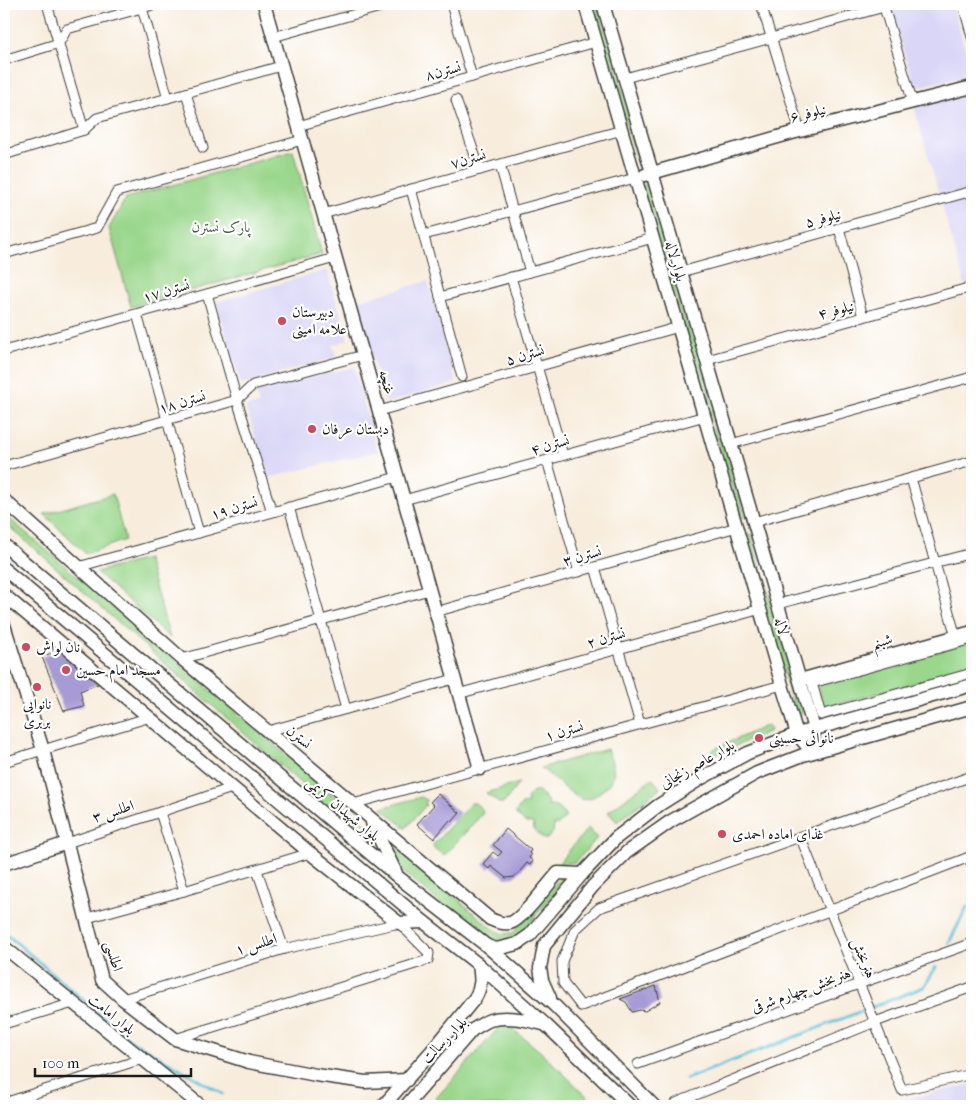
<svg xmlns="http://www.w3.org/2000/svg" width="976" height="1110" font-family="'IM FELL French Canon',Amiri,serif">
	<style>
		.built { fill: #dad6f7 }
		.green { fill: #9ad78c; stroke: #5b7a54 }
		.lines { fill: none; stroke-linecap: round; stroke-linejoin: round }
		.stream { stroke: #5dc2db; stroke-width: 3 }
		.building { fill: #a79bd6 }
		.street-casing { stroke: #3d3b39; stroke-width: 11 }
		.secondary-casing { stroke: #3d3b39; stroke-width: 15 }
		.street { stroke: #fff; stroke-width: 9 }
		.secondary { stroke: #fff; stroke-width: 12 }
		.poi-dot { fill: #d1495b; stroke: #fff; stroke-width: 2 }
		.labels { text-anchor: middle; stroke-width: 4.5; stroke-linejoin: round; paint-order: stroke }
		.street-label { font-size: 15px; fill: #1c1c1c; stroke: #fff }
		.park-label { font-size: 15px; fill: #485d43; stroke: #fff }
		.poi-label { font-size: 15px; fill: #1c1c1c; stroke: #fff; text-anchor: start }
	</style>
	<rect width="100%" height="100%" fill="#fff"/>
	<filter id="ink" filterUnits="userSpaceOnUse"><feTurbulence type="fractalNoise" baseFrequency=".02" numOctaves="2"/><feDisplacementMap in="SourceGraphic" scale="10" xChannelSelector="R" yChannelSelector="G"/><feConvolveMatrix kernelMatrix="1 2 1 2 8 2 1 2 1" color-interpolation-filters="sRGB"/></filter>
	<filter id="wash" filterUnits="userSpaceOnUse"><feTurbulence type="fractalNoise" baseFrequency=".0096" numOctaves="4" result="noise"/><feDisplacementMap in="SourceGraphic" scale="20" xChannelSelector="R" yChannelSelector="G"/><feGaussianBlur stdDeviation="1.12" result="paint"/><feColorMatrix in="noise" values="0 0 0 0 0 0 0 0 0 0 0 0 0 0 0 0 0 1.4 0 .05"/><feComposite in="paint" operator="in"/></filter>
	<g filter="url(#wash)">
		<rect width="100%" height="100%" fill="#f8eddd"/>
		<g class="built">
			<path d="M889,4H952L972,73L915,88Z"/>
			<path d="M972,87V287L966,289L913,103Z"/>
			<path d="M327,270L348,340L333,345L336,357L241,384L216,302Z"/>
			<path d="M428,281L456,383L385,403L357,301Z"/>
			<path d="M354,367L377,451L268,478L246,407L259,404L255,391Z"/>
			<path d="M972,1084V1106H877Z"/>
		</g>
		<g class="green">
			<path d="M590,4H598L647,172L641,175Z"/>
			<path d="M293,151L322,254L131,307L109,228L126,198Z"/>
			<path d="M651,182C683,293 713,405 746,516L741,519L642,186Z"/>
			<path d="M113,494L125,540L86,554L44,514Z"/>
			<path d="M4,514L368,825L382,855L4,522Z"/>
			<path d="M751,533L803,711L799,716L795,712L744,536Z"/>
			<path d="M147,559L170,638L96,572Z"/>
			<path d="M972,642V667L824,708L817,685Z"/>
			<path d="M768,725L770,731L715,755L712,750Z"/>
			<path d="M607,749C615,771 619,777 599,793C593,797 589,801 581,799C574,797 549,774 541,768Z"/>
			<path d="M652,778L660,788L617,822L608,812Z"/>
			<path d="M519,783L504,803H499L486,793Z"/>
			<path d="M534,791H538L547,800L548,806H555L565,815V818L559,824L554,825L553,832L547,839H544L534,830L533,823H526L516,815V812L522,804L528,803L527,798Z"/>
			<path d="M421,797L427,800L425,803L426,805L406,828L381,808Z"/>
			<path d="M471,803H475L482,809L483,813L444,856L432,846Z"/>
			<path d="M588,828L597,838L576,862L557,865Z"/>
			<path d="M392,844L493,929L502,934L513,933L561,877L565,880L524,930C508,942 493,943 476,933L402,871Z"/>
			<path d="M504,1022L541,1052L597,1106H429Z"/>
		</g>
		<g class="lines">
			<g class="stream">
				<path d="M4,932L129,1039L223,1094"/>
				<path d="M949,943L967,907"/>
				<path d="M686,1079L924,987L936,967"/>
			</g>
		</g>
		<g id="blocks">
			<g class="building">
				<path d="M60,649L98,684L80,691L84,706L64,711L42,657Z"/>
				<path d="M438,794L460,813L452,822L450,820L434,839L417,824L434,805L430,802Z"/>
				<path d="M506,829L531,850L529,853L531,855L529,858L533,861L530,865L527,863L515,877L506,878L491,866L489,869L483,864L493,852L498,856L502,852L493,845Z"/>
				<path d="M656,986L660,1002L645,1011L640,1010L632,1012L626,1002L620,999Z"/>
			</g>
		</g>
	</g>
	<g filter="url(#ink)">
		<use href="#blocks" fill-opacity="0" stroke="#3d3b39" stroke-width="1"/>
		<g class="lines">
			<g class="street-casing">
				<g id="street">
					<path d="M47,4L84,130"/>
					<path d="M451,4L472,77"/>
					<path d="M761,4L800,131"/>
					<path d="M883,4L913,103"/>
					<path d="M963,4L972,37"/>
					<path d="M142,8L168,98"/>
					<path d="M273,37L391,4"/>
					<path d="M4,60L59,43L67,29L156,4"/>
					<path d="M625,78L884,7"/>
					<path d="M186,93L203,148"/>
					<path d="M456,100L480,170"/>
					<path d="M298,126L596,42"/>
					<path d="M4,155L84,130L97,118L281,66"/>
					<path d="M500,165L530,272"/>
					<path d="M411,189L462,377"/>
					<path d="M323,214L622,130"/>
					<path d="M839,228L863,317"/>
					<path d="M424,235L635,178"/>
					<path d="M4,254L97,228L117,192L302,140"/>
					<path d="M681,272L972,191"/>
					<path d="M511,277L563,455"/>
					<path d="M207,294L237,400L272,512"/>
					<path d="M440,297L653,238"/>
					<path d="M137,314L199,533"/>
					<path d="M4,351L335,258"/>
					<path d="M707,360L972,287"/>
					<path d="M379,411L679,327"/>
					<path d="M731,444L972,377"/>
					<path d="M547,460L579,572"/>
					<path d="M4,466L237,400L253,385L363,355"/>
					<path d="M911,478L956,637"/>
					<path d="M404,500L705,416"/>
					<path d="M289,507L346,709"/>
					<path d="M754,522L972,461"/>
					<path d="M78,567L397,477"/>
					<path d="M595,567L640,724"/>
					<path d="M778,604L972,553"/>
					<path d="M435,612L737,527"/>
					<path d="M972,639L812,683L821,715L972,673"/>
					<path d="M182,659L429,590"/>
					<path d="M458,694L761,609"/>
					<path d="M268,731L454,679"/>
					<path d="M4,762L150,717"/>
					<path d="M972,776L599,908L575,930L562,961L563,983L581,1006L972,856"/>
					<path d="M353,804L782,685"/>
					<path d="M160,812L184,891"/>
					<path d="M800,836L902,1090L972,1074"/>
					<path d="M67,843L232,788"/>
					<path d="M257,870L284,949"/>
					<path d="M87,918L184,891L310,853"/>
					<path d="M123,999L284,949L399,923L429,953L428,960L175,1039"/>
					<path d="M4,1024L73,1003"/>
					<path d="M638,1064L972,943"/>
					<path d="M4,1103L142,1059"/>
					<path d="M676,1103L875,1022L972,987"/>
				</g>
			</g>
			<g class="secondary-casing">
				<g id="secondary">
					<path d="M264,4L480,769"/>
					<path d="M585,4L782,685L797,734L812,752"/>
					<path d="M603,4L814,729L812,752"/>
					<path d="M645,175L792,133L972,87"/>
					<path d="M4,500L182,659L490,919C497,922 502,924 510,923C522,920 548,884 558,873L582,874"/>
					<path d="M4,545L398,877L487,946L554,1005L654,1106"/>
					<path d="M4,569L424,922L479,965L547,1026L630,1106"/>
					<path d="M4,595L310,853L399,923L424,922"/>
					<path d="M4,625L43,750L102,980L123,999L175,1039L249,1062L316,1075L365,1082L407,1080"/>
					<path d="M800,680L972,632"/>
					<path d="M372,823L396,873"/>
					<path d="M4,864L67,843"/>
					<path d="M487,946L496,949L517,944L530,935L582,874L616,838L659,805L702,778L748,753L797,734L972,685"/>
					<path d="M4,947L201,1106"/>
					<path d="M550,998L542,980L540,968L544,946L593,886L627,852L671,821L757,773L803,755L972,707"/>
					<path d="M383,1106L437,1045L475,998C482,987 481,978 479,965"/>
					<path d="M406,1106L472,1030C478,1027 484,1022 490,1020C506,1015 527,1020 543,1024"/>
				</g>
			</g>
			<use href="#street" class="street"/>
			<use href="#secondary" class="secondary"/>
		</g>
	</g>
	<g class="poi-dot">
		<circle cx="282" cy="321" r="5"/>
		<circle cx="312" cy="429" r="5"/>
		<circle cx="26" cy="647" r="5"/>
		<circle cx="66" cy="670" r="5"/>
		<circle cx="37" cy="687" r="5"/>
		<circle cx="759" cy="738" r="5"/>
		<circle cx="722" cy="834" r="5"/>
	</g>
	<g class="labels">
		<g class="street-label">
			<text transform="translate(443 71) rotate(-15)" y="5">نسترن۸</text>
			<text transform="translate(808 113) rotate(-14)" y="5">نیلوفر ۶</text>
			<text transform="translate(468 159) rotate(-16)" y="5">نسترن۷</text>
			<text transform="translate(823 218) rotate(-15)" y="5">نیلوفر ۵</text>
			<text transform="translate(676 261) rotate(74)" y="5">بلوار لاله</text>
			<text transform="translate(166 291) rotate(-16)" y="5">نسترن ۱۷</text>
			<text transform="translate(836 310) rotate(-15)" y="5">نیلوفر ۴</text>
			<text transform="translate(525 355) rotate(-16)" y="5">نسترن ۵</text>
			<text transform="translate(387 382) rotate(74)" y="5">غنچه</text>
			<text transform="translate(182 402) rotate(-16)" y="5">نسترن ۱۸</text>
			<text transform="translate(550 445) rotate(-16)" y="5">نسترن ۴</text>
			<text transform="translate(234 508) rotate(-16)" y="5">نسترن ۱۹</text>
			<text transform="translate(582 556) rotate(-16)" y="5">نسترن ۳</text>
			<text transform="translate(782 626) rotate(75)" y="5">لاله</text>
			<text transform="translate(606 638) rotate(-16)" y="5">نسترن ۲</text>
			<text transform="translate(882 641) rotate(-15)" y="5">شبنم</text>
			<text transform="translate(564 731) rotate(-16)" y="5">نسترن ۱</text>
			<text transform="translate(299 737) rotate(40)" y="5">نسترن</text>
			<text transform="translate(697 764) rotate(-30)" y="5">بلوار عاصم زنجانی</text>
			<text transform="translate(343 809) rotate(40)" y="5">بلوار شهیدان کریمی</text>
			<text transform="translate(113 811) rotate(-18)" y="5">اطلس ۳</text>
			<text transform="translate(256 944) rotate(-17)" y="5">اطلس ۱</text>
			<text transform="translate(114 956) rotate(73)" y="5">اطلسی</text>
			<text transform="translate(864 958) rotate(68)" y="5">هنربخش</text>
			<text transform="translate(801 990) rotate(-20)" y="5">هنربخش چهارم شرقی</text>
			<text transform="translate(112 1014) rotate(39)" y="5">بلوار امامت</text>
			<text transform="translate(444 1040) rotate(-46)" y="5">بلوار رسالت</text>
		</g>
		<g class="park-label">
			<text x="221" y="232">پارک نسترن</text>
		</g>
		<g class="poi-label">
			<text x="292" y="317">دبیرستان<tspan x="292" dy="17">علامه امینی</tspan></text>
			<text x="322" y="434">دبستان عرفان</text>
			<text x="36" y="652">نان لواش</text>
			<text x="76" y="675">مسجد امام حسین</text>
			<text x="37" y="709" text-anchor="middle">نانوایی<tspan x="37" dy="17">بربری</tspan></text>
			<text x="769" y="743">نانوائی حسینی</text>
			<text x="732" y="839">غذای اماده احمدی</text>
		</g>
	</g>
	<rect width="976" height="1110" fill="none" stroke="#fff" stroke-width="20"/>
	<path d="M35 1068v8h156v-8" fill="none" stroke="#1c1c1c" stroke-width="2.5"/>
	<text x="42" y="1068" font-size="15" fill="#1c1c1c" stroke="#ffffff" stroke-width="4" paint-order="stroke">100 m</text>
</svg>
